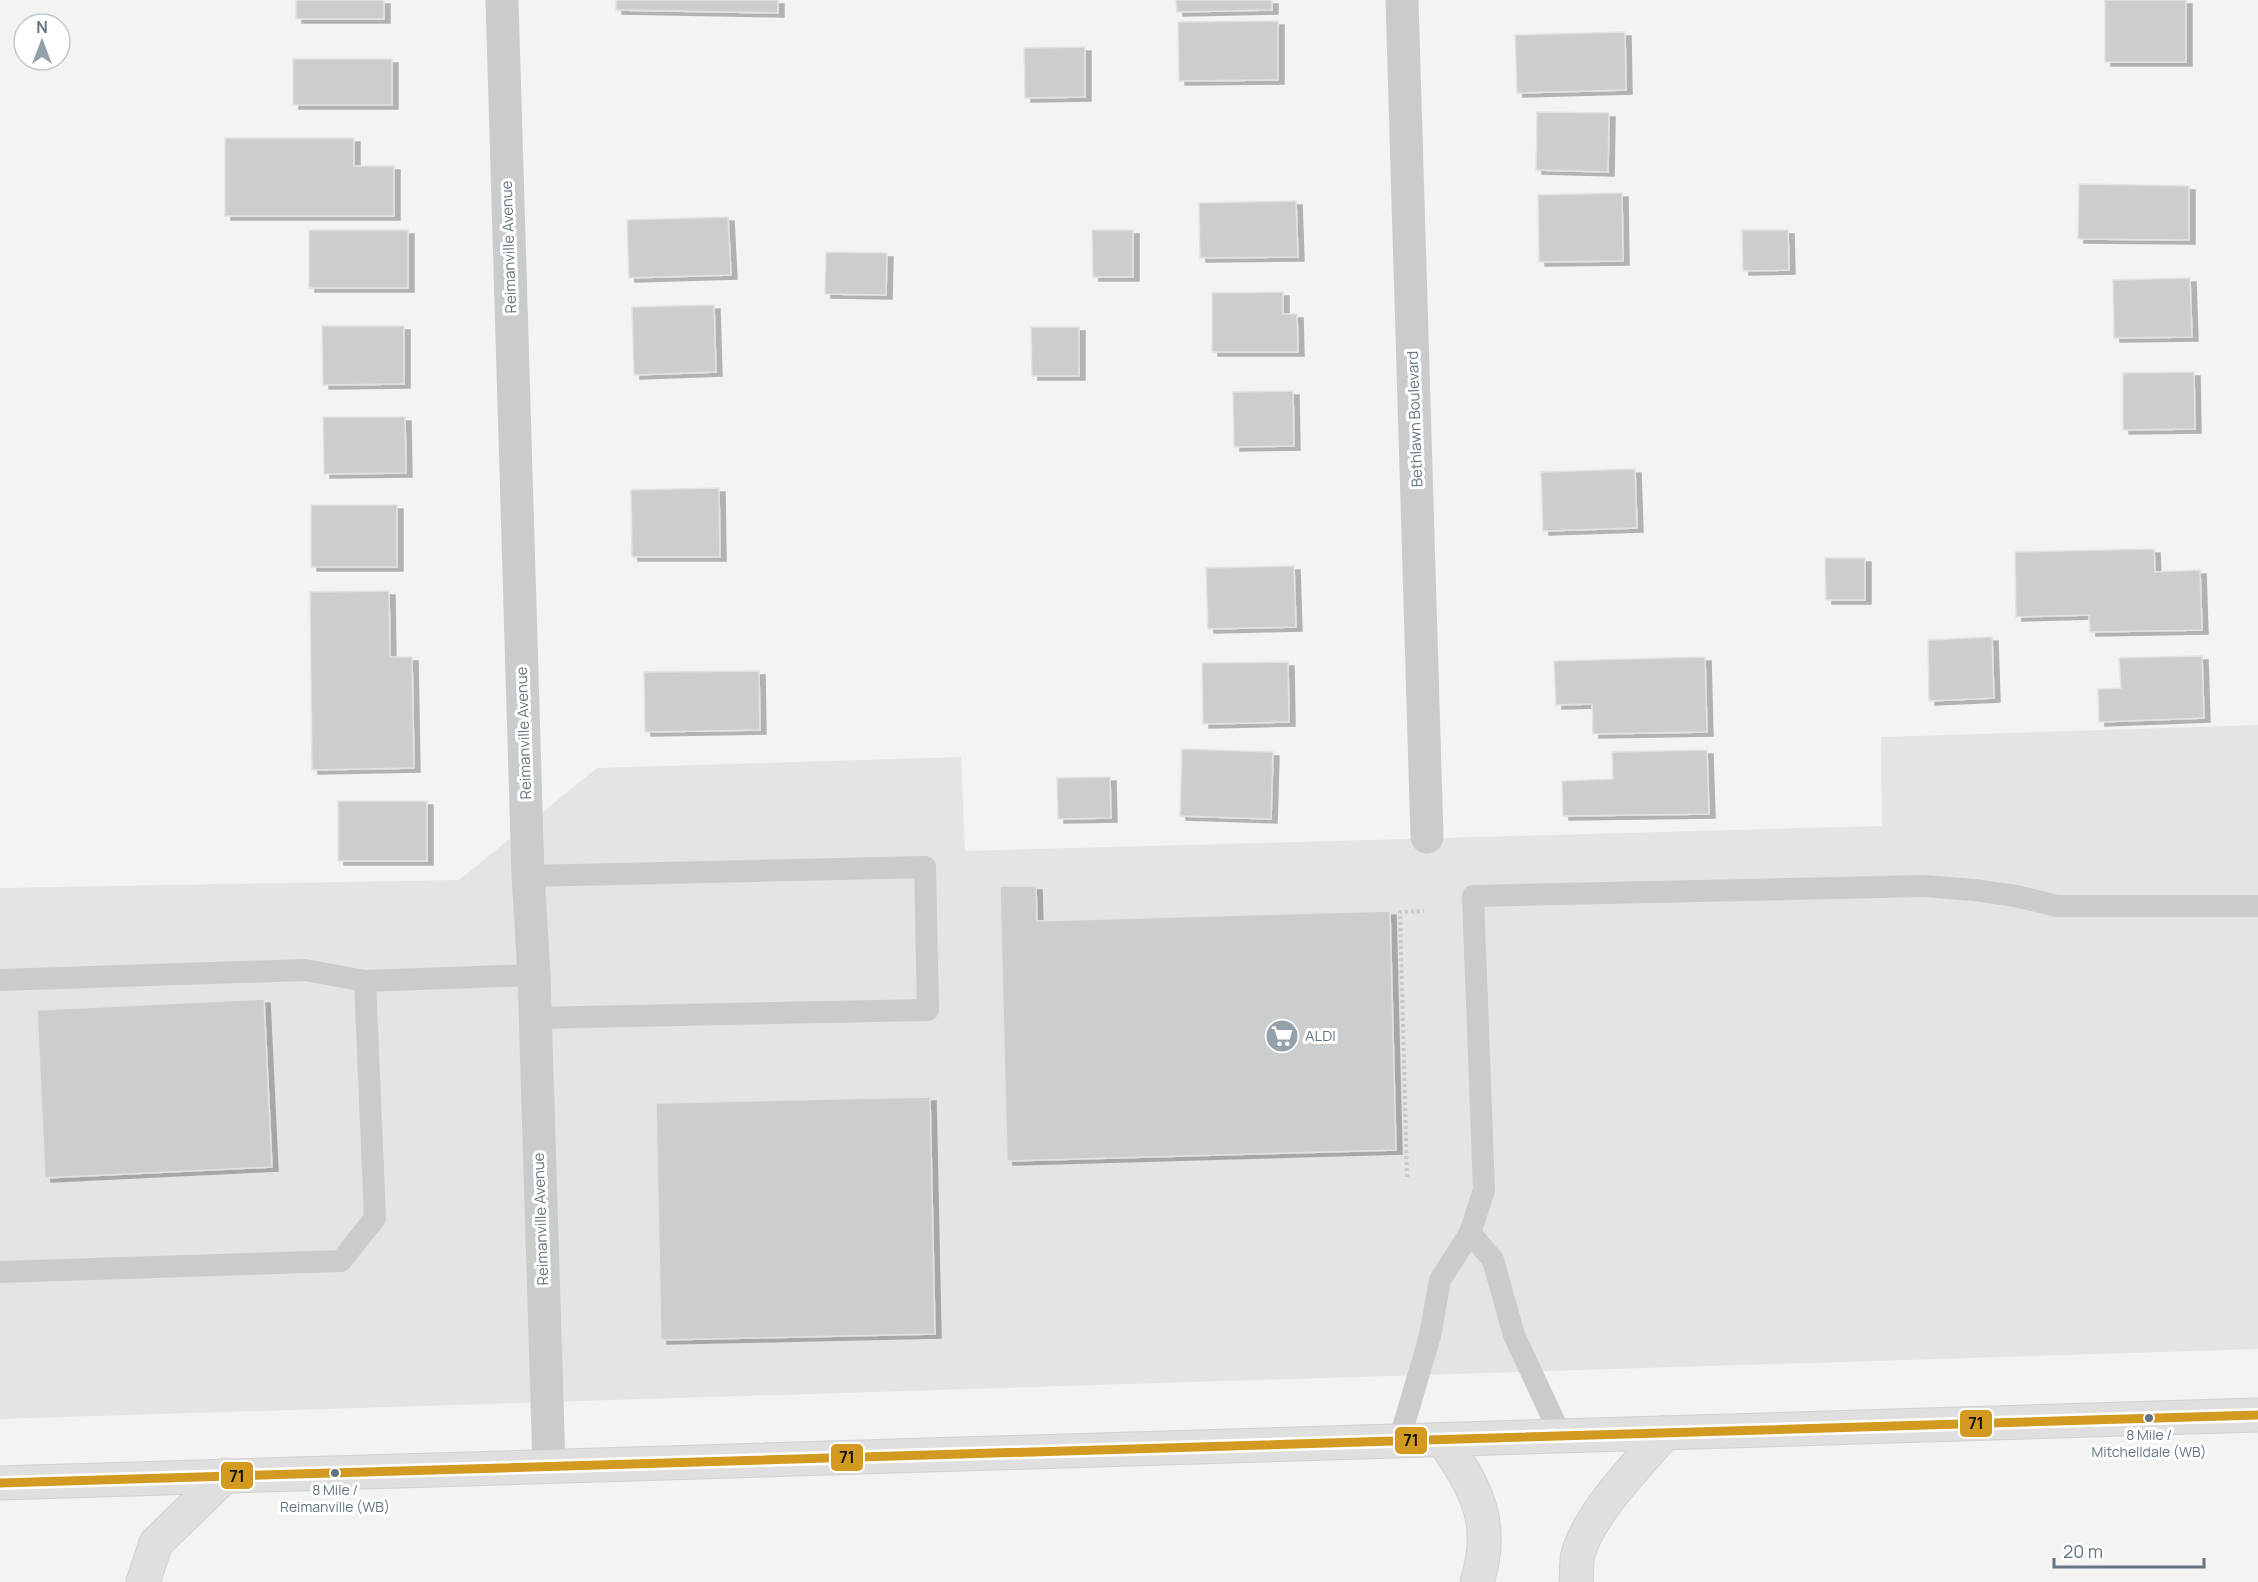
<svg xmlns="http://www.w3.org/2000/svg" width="2258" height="1582" font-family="Manrope,sans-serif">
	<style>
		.built { fill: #e3e4e4 }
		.building { fill: #cccecd; stroke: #e2e2e1; stroke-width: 1.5; filter: url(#shadow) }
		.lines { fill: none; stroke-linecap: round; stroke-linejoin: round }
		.trunk-casing { stroke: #cfd0d0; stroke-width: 35 }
		.path { stroke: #c8c9c9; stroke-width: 4; stroke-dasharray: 3 3; stroke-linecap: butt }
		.service { stroke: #cacccc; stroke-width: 22 }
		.minor { stroke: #cacccc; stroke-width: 33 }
		.trunk { stroke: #dfdfe0; stroke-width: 33 }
		.bus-1-casing { stroke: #fff; stroke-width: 14 }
		.bus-1 { stroke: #d29a20; stroke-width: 9 }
		.bus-dot { fill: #637581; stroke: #fff; stroke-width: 2 }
		.labels { text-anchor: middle; stroke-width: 6; stroke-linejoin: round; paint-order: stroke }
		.bus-label { font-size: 14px; fill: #637581; stroke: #fff }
		.street-label { font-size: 15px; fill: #637581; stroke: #fff }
		.poi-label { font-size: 15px; fill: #637581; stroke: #fff; text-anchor: start }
		.line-badge { stroke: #fff; stroke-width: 2 }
		.pale-badge-label { font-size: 16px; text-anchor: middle; font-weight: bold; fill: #111 }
	</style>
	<defs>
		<filter id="shadow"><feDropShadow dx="6" dy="4" stdDeviation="0" flood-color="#0004"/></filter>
	</defs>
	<rect width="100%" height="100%" fill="#f3f3f1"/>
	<path class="built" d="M2258,725V1349L0,1419V888L459,880L597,768L961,757L965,851L1882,826L1881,737Z"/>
	<g class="building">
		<rect x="296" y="0" width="88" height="19"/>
		<path d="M616,0H778V13L616,10Z"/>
		<path d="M1176,0H1272V10L1177,12Z"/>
		<rect x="2105" y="0" width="81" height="62"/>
		<path d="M1278,21V80L1179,81L1178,22Z"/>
		<path d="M1625,32L1626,90L1517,93L1515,35Z"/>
		<path d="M1085,47V97L1025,98L1024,48Z"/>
		<rect x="293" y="59" width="99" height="46"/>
		<path d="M1537,112L1609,113L1608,172L1536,170Z"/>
		<path d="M225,138H354V166H394V216H225Z"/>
		<path d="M2079,184L2189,186V240L2078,239Z"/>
		<path d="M1622,193L1623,261L1539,262L1538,195Z"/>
		<path d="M1296,201L1298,257L1200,258L1199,203Z"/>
		<path d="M728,217L731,275L629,278L627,220Z"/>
		<rect x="309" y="230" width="99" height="58"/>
		<path d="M1092,230H1133V277H1093Z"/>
		<path d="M1742,230H1788L1789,270L1743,271Z"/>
		<path d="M826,252L887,253L886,295L825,294Z"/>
		<path d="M2190,278L2192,337L2114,338L2113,280Z"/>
		<path d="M1283,292V314H1297L1298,352H1212V293Z"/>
		<path d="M714,305L716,372L634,375L632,307Z"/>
		<path d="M322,326H404V384L323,385Z"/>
		<path d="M1031,327H1079V376H1032Z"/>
		<path d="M2194,372L2195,429L2123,430V373Z"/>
		<path d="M1293,391L1294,446L1234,447L1233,392Z"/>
		<path d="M323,417H405L406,473L324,474Z"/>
		<path d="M1635,469L1637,528L1543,531L1541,472Z"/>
		<path d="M719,488L720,557H632L631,490Z"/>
		<rect x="311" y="505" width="86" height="62"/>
		<path d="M2154,549L2155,572L2200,570L2202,630L2090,632L2089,615L2016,617L2015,552Z"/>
		<path d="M1825,558H1865V600H1826Z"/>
		<path d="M1294,566L1296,627L1208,629L1206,568Z"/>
		<path d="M389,591L390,657H412L414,768L312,770L310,592Z"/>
		<path d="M1992,637L1994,698L1929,701L1928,640Z"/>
		<path d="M2202,656L2204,718L2099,722L2098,689L2121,688L2119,658Z"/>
		<path d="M1705,657L1707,732L1593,734L1592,704L1556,705L1554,661Z"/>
		<path d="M1288,662L1289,722L1203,724L1202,663Z"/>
		<path d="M759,671L760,730L645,732L644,672Z"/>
		<path d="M1182,749L1273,752L1271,819L1180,816Z"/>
		<path d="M1707,750L1709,814L1563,816L1562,781L1613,779L1612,752Z"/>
		<path d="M1110,777L1111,818L1058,819L1057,778Z"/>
		<rect x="338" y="801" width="89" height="60"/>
		<path d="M1000,886H1036L1037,921L1390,911L1396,1150L1007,1161Z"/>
		<path d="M264,999L272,1167L45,1178L37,1010Z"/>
		<path d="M930,1097L935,1334L661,1340L656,1103Z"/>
	</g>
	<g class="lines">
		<g class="trunk-casing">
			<g id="trunk">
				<path d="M1443,1440C1476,1488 1496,1523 1477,1582"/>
				<path d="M0,1483L2258,1415"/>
				<path d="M143,1582L156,1543L226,1475"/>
				<path d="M1576,1582C1577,1573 1576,1562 1578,1554C1590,1512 1637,1466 1665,1433"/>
			</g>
		</g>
		<path class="path" d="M1407,1177L1400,912L1424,911"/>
		<g class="service">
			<path d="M528,876L925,867L928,1010L534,1018"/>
			<path d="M0,980L305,970L365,981L534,975"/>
			<path d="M1470,1233L1493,1260L1514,1335L1561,1436"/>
			<path d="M0,1272L341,1261L375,1218L365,981"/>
			<path d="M1399,1441L1430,1336L1440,1280L1470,1233L1484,1190L1473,896L1924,886L1974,890L2016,896L2057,906H2258"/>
		</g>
		<g class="minor">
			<path d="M502,0L528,876L534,975L549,1466"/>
			<path d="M1402,0L1427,837"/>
		</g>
		<use href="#trunk" class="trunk"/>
		<g class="bus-1-casing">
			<path id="bus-1" d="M0,1483L2258,1415"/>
		</g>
		<use href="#bus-1" class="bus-1"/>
	</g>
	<defs>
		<g id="supermarket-disc" transform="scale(1.725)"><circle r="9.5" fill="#95a1a8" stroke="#fff"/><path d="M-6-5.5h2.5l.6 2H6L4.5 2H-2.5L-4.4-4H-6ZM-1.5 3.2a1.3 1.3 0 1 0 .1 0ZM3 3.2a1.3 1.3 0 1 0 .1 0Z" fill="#fff"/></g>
	</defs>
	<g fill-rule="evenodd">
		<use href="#supermarket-disc" x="1282" y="1036"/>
	</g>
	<g class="bus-dot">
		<circle cx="2149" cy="1418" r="5"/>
		<circle cx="335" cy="1473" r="5"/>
	</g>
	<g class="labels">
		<g class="bus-label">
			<text x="2149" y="1440">8 Mile /<tspan x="2149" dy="17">Mitchelldale (WB)</tspan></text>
			<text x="335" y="1495">8 Mile /<tspan x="335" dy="17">Reimanville (WB)</tspan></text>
		</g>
		<g class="street-label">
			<text transform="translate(509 247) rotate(-92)" y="5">Reimanville Avenue</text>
			<text transform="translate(1415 419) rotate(-92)" y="5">Bethlawn Boulevard</text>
			<text transform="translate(524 733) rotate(-92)" y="5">Reimanville Avenue</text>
			<text transform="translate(541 1219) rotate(-92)" y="5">Reimanville Avenue</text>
		</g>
		<g class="poi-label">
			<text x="1305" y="1041">ALDI</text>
		</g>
	</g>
	<g class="line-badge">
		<rect x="1959" y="1409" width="34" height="29" rx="6" fill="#d29a20"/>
		<rect x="1394" y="1426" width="34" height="29" rx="6" fill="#d29a20"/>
		<rect x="830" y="1443" width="34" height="29" rx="6" fill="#d29a20"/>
		<rect x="220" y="1461" width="34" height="29" rx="6" fill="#d29a20"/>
	</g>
	<g class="pale-badge-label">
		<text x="1976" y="1429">71</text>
		<text x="1411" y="1446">71</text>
		<text x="847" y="1463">71</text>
		<text x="237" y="1482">71</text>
	</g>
	<g transform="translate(42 42)"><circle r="28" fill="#ffffff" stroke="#c1c8cd" stroke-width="1.5"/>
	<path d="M0-4.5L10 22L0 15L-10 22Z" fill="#95a1a8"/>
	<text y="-9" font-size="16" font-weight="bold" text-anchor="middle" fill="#637581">N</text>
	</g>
	<path d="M2054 1558v9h150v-9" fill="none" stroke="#637581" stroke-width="3"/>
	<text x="2063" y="1558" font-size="18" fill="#637581" stroke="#ffffff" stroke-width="4.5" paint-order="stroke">20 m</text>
</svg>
